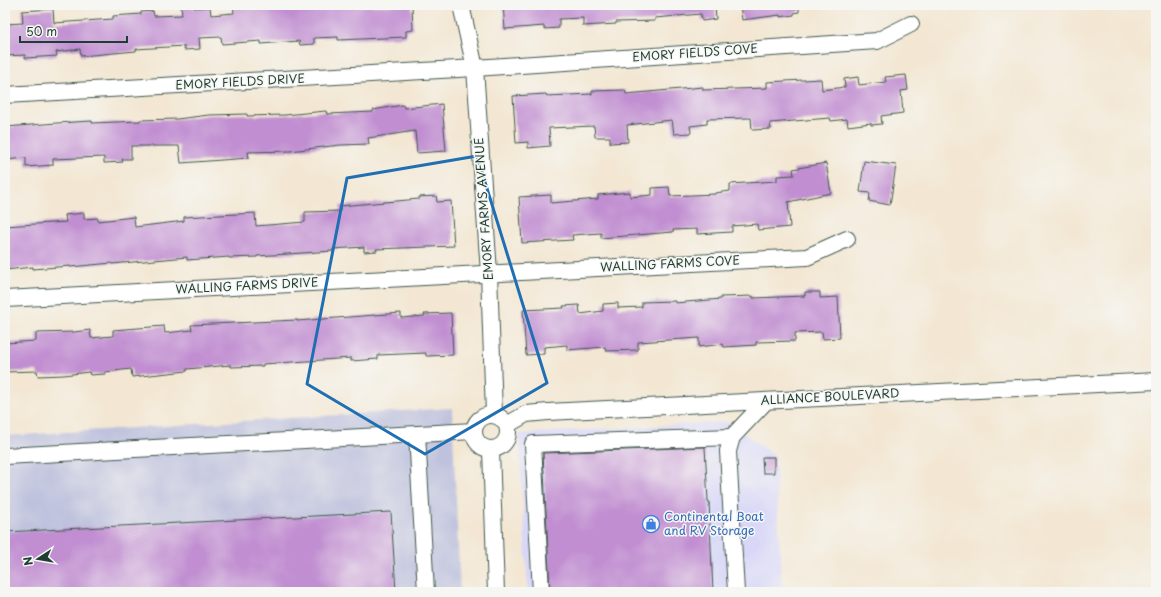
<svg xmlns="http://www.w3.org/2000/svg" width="1161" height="597" font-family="'Playpen Sans',sans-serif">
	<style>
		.built { fill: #d8d7f8 }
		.industrial { fill: #bfc2dd }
		.building { fill: #c18fd1 }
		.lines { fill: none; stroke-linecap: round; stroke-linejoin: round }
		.minor-casing { stroke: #3f564c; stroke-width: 18 }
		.minor { stroke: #fff; stroke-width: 16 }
		.marked { fill: none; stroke: #1f6fb2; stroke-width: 3; stroke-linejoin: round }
		.labels { text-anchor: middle; stroke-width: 3; stroke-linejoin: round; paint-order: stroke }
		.street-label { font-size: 12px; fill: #1f3d34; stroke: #f6f6f2 }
		.shop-label { font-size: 12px; fill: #366cbe; stroke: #f6f6f2; text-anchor: start }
	</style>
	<rect width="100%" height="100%" fill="#f6f6f2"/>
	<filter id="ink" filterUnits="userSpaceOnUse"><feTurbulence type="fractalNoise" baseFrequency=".025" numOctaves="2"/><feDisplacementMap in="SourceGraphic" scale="8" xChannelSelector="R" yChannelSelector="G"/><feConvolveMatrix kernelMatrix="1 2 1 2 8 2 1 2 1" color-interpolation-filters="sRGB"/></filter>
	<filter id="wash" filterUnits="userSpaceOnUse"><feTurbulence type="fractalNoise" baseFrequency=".012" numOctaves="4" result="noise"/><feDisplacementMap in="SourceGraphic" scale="16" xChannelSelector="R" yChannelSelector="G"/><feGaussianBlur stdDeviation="0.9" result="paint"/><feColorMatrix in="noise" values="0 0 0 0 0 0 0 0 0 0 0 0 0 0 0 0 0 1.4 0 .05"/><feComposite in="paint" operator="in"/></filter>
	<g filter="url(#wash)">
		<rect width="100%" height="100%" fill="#f3e7d3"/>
		<path class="built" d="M727,422L775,456L782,592H528L519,434Z"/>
		<path class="industrial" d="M452,408L460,592H5V436Z"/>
		<g id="blocks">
			<g class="building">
				<path d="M181,5H194V8L210,7L211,15L234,13L233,5H347V6L412,5L413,30L406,31V37L338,40V37L314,38V44L300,45L299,41L261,44V41L222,44L221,37L199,38L200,49L184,50V46L136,49V51L81,56L80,49L56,52L57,56L25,58V55L5,56V24L23,23L22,11L53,9L54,23L113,19V16L141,14V12L153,11L154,16L182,15Z"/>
				<path d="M503,5H715L716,19L702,21L701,14L655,18V21L616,22V24L583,26V18L559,19V28L544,29V26L505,29Z"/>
				<path d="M740,5H799V12L794,13V15L780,17V15L742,20Z"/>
				<path d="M906,75L908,90L901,91L903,113L881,116L882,124L871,125V123L848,126L847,119L831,121L830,118L770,123L771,129L752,130L751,118L707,119V124L690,126L691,133L674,134L672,120L627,125L628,142L610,143V137H595L594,126L549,128L550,146L528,148V142L516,143L513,96L546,94L547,96L592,94V91L625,90L626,94L703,87V90L767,88V82L821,79L822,90L845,87L844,79L858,77L859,85L886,82L885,77Z"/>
				<path d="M442,104L446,151L417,153L415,131L368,138L369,144L340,145L290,151L248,152L249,158L181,163L179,146H131V159H122L123,162L104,163V157L53,159V165L26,167V158L5,160V127L57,123L92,121V123L140,121V120L177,119L209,115L247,114V116L285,115L326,111L327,114L373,112V110L403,105L404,108Z"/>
				<path d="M864,161L896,165L890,205L869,201L870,193L860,192Z"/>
				<path d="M826,163L831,193L788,202L790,227L758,230L757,224L732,226V232L697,234V229L673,230V232L601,238V233L572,235L573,240L522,243L519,197L551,195V203L598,199V195L630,192V197L652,195V188L669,187L670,196L715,194V193L730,191V184L777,181V176L794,175L793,169Z"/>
				<path d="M436,196L437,202L451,201L454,246L376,249L377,251L364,252V247L333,249V251L257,256V257L229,258V257L187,260V257L112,264V263L70,267V266L33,269V267L5,270V226L66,222L65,215L84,213V219L98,218V221L134,217L135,227L184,221V217L255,213L256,226L305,222V212L340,211V206L419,199V197Z"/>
				<path d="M805,292H820V298L838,297L840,338L823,339L822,332L795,333V341L756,342V345L724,347L723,344L699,347V338L638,342V350L606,351L605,347L567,350V345L544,347V354L526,355L523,310L564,308L563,306L579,305L580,314L603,311V304L618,303V308L642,307V302L675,301V303L721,299V297L753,296V298L805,296Z"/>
				<path d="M401,313V318L425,316L424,314L451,313L453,355L426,356V353L378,355V359L351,361V358L263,364V366L231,367V365L187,369V371L132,377L131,369L105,372V374L90,375L89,372L64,375L38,376L37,371L5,372V343L36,341V333L74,332L90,330L91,338L113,336V330L164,326L165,333L192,330L191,325L297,320V321Z"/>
				<path d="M705,447L708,501H709L713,592H550L543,453Z"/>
				<path d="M762,457H774V473H763Z"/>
				<path d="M391,512L396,592H5V532Z"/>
			</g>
		</g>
	</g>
	<g filter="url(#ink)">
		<use href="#blocks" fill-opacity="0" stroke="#3f564c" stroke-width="1"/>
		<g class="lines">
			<g class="minor-casing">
				<g id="minor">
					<path d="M461,5L475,68L489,273L494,414"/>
					<path d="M5,95L475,68L877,41L911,24"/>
					<path d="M5,299L807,257L847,239"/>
					<circle cx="491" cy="432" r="17"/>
					<path d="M507,425L526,414L548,412L1156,381"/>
					<path d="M417,434L426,592"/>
					<path d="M491,450L496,592"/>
					<path d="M5,456L474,431"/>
					<path d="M541,592L533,444L732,437"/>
					<path d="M736,592L728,451L732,437L766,401"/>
				</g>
			</g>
			<use href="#minor" class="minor"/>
		</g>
	</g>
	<path class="marked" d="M477,156L547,383L425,454L307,384L347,178Z"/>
	<defs>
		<g id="shop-ring" transform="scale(0.9)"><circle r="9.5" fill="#f6f6f2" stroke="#3f7fe0" stroke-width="1.5"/><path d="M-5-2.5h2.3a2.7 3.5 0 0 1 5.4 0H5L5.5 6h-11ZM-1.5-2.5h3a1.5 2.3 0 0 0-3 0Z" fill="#3f7fe0"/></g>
	</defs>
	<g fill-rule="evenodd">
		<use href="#shop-ring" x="651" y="524"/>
	</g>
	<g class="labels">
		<g class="street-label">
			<text transform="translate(695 53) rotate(-4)" y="4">EMORY FIELDS COVE</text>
			<text transform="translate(240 82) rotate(-3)" y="4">EMORY FIELDS DRIVE</text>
			<text transform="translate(484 209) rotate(-94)" y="4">EMORY FARMS AVENUE</text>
			<text transform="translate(670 264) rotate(-3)" y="4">WALLING FARMS COVE</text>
			<text transform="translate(247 286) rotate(-3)" y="4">WALLING FARMS DRIVE</text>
			<text transform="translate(830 397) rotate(-3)" y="4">ALLIANCE BOULEVARD</text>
		</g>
		<g class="shop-label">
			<text x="664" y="521">Continental Boat<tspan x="664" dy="14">and RV Storage</tspan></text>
		</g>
	</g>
	<rect width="1161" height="597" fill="none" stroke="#f6f6f2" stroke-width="20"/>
	<g transform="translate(38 559) rotate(258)" stroke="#f6f6f2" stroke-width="3" paint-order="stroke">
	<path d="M0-3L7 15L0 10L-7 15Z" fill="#1f3d34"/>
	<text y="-6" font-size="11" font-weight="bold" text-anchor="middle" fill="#1f3d34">N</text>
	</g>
	<path d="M20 36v6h107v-6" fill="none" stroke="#1f3d34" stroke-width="2"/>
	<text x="26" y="36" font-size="12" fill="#1f3d34" stroke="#f6f6f2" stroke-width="3" paint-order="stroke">50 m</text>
</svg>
